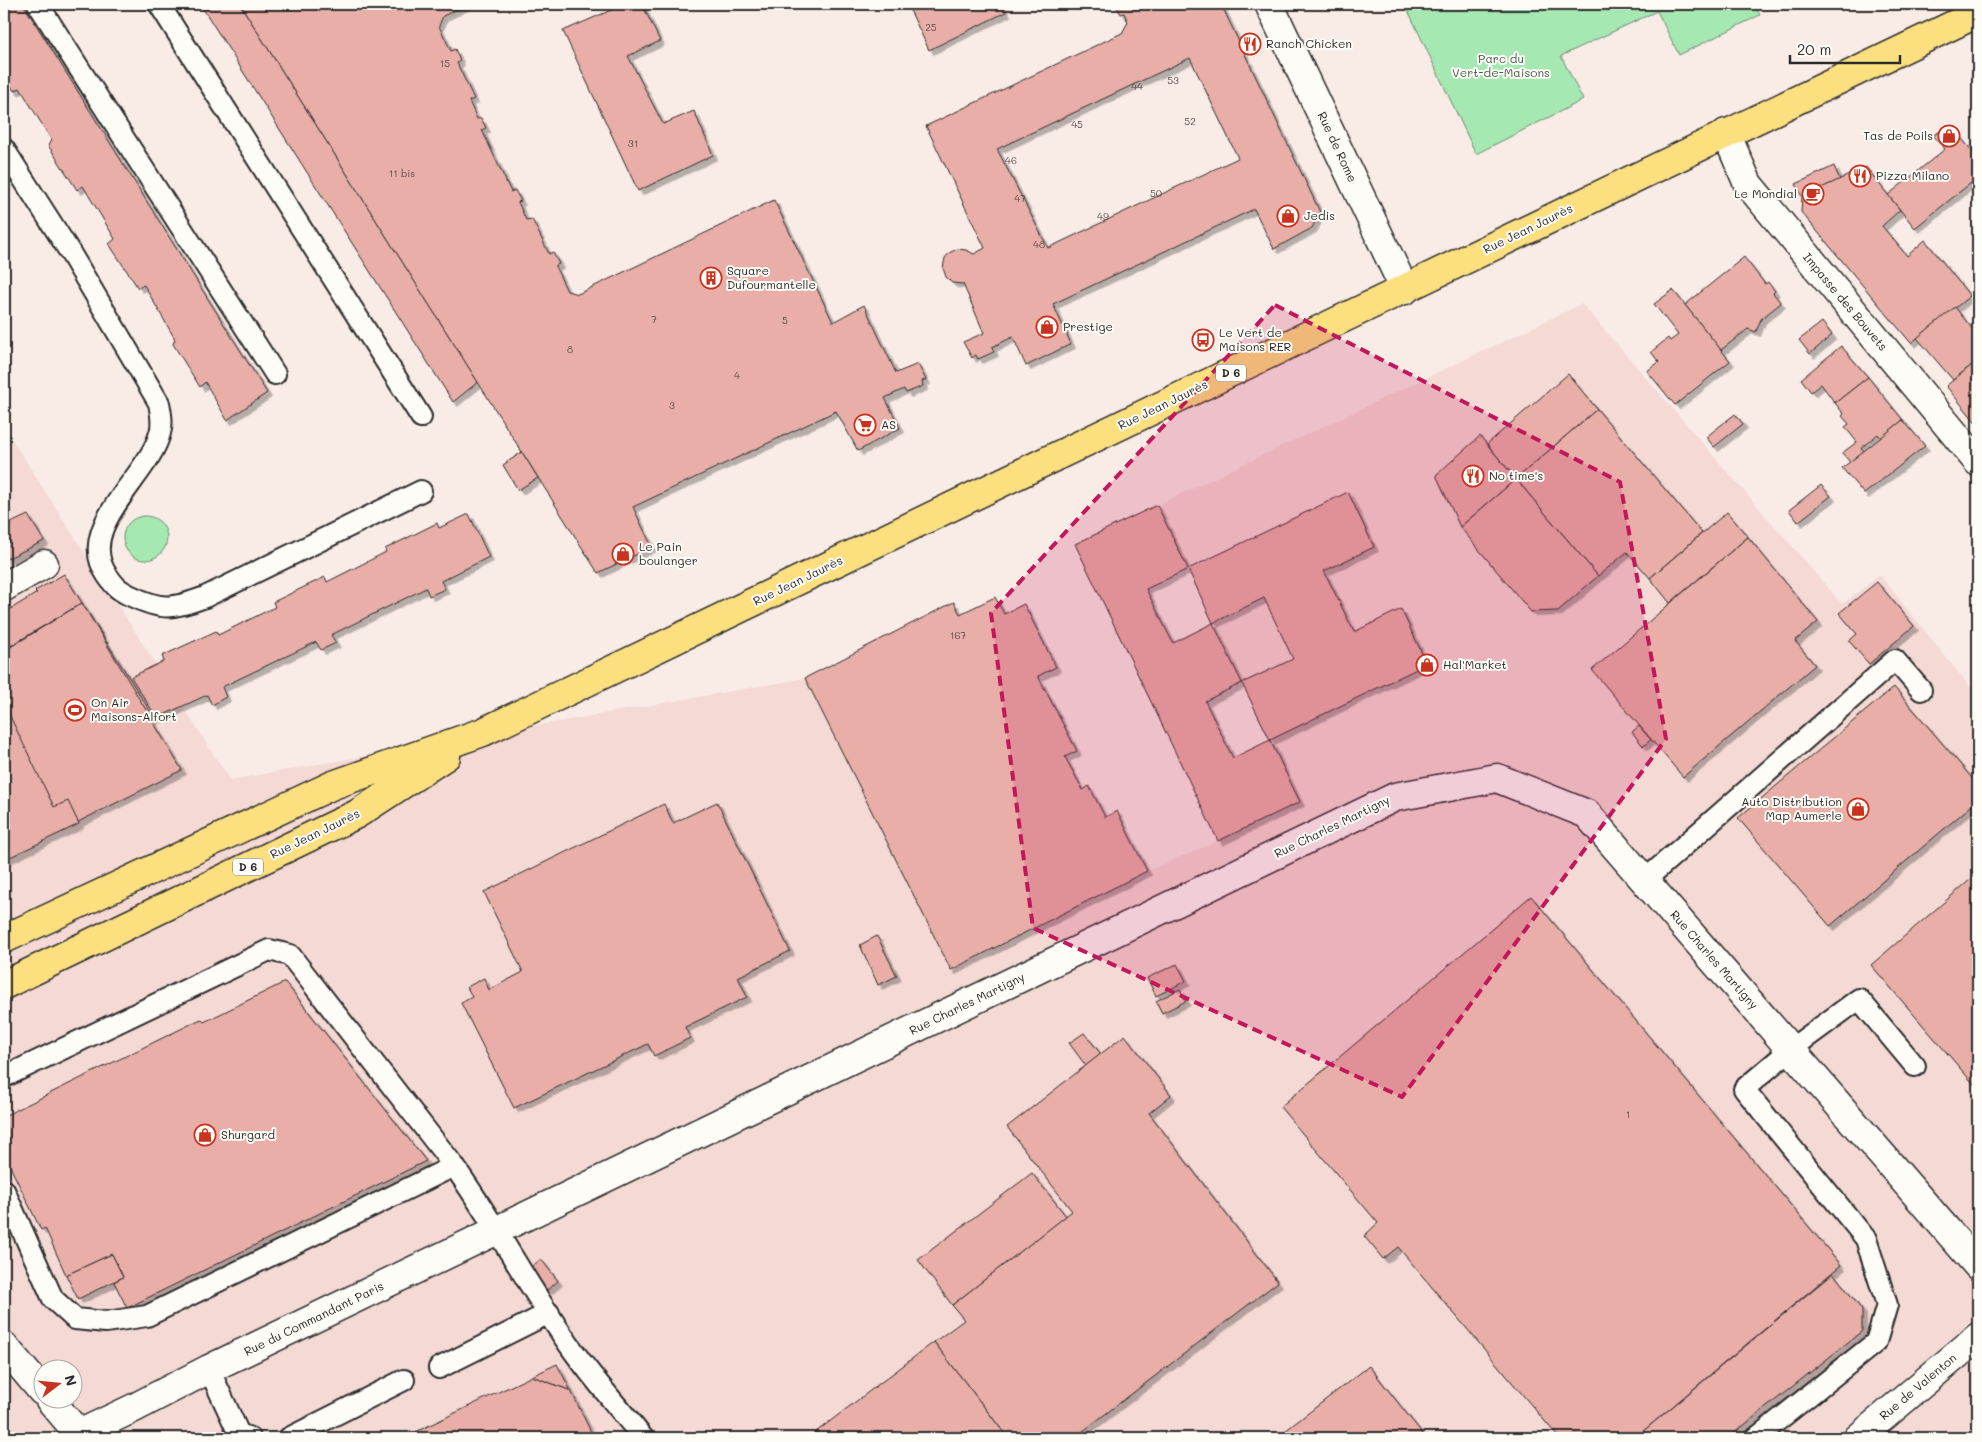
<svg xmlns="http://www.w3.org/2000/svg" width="1982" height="1442" font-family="Mali,sans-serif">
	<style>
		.built { fill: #f4d9d4; fill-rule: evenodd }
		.green { fill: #a5e8b2; stroke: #688a6e }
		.building { fill: #e8aea7; stroke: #2b2b2b; fill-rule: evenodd; filter: url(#shadow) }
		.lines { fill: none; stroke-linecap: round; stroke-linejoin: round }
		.lane-casing { stroke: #2b2b2b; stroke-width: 24 }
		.street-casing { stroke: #2b2b2b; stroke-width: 31 }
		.secondary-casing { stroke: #2b2b2b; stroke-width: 31 }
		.primary-casing { stroke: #2b2b2b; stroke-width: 31 }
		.lane { stroke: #fdfcf7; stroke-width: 20 }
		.street { stroke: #fdfcf7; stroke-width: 28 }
		.secondary { stroke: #fdfcf7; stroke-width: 28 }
		.primary { stroke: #fce080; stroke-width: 28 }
		.marked { fill: #c2185b; fill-opacity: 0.2; stroke: #c2185b; stroke-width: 4; stroke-dasharray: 10 6; stroke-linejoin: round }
		.labels { text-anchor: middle; stroke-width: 4; stroke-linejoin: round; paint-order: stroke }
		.number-label { font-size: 10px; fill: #5a4c4a }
		.shield { fill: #fdfcf7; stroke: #6a6a68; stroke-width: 1 }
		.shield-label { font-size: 11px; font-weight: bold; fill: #2b2b2b }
		.poi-label { font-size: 12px; fill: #2b2b2b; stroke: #fdfcf7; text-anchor: start }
		.park-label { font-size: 12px; fill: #4a5a4d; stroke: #fdfcf7 }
		.street-label { font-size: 12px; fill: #2b2b2b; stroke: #fdfcf7 }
	</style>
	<defs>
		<filter id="shadow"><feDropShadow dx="4.5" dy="4.5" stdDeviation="0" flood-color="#0004"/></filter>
	</defs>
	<rect width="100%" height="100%" fill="#f9ece7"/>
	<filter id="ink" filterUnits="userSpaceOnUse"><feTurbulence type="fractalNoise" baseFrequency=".02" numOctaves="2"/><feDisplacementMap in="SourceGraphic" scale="10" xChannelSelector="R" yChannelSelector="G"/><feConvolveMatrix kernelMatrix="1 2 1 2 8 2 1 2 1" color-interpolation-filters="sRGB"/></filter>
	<g filter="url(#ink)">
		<path class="built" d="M1582,304L1842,604L1880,575L1978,697V1438H4V427L230,780L805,678L952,970L1147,871L1218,841L1300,802L1157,505ZM42,1370H72V1400H42Z"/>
		<g class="green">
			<path d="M1405,4H1754L1760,15L1679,55L1657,11L1561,56L1583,100L1476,154Z"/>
			<circle cx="145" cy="538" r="22"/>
		</g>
		<g class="building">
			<path d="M4,4H23L267,393L227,420L205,382L200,387L173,344L175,339L144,285L138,288L109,244L115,239L83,186L77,190L48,145L52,141L20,88L14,91L4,74Z"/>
			<path d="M200,4H240L478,382L453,402Z"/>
			<path d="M240,4H468L443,16L439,26L451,51L455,49L460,61L457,63L474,99L469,101L477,119L481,118L486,128L482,130L511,192L515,190L521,201L518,202L526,220L532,219L549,254L553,252L559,264L555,266L567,291L578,294L774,200L833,322L864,305L896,373L918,364L926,380L922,381L923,386L906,393L904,389L885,398L900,428L858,451L836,411L633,507L652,547L598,573Z"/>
			<path d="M625,4H642L660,41L628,56L663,124L694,111L713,155L638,191L563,31Z"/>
			<path d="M917,4H1002L1006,12L929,50L909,8Z"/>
			<path d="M1115,4H1221L1320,212L1312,228L1274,249L1254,209L1053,304L1071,344L1026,366L1013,337L992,347L994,352L978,359L976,355L972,358L963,342L984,333L963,284L952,283L946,277L943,268L945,258L949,253L957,249L966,250L974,254L985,248L926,126L1122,33L1128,22L1124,13L1121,14ZM1190,58L1238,158L1048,248L997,149Z"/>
			<path d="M1951,126L1978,158V189L1972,182L1915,228L1888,195L1945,149L1933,135Z"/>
			<path d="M1834,166L1840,180L1802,197L1796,184Z"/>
			<path d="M1866,167L1900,210L1882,226L1907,256L1925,240L1970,296L1911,343L1801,212L1802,197Z"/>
			<path d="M1744,257L1765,284L1768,282L1775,291L1773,293L1781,303L1761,319L1756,332L1748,329L1721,350L1685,305Z"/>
			<path d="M1673,290L1730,361L1675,405L1647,371L1659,362L1651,352L1668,338L1670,341L1678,335L1654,304Z"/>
			<path d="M1955,307L1978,336V360L1953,380L1917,338Z"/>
			<path d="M1822,322L1832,335L1810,354L1799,340Z"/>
			<path d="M1841,346L1868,377L1835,403L1821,384L1811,392L1801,379Z"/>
			<path d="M1978,360V425L1946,386Z"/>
			<path d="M1568,374L1597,409L1516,479L1487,444Z"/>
			<path d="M1868,377L1903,420L1881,438L1878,434L1861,448L1864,451L1850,462L1842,453L1857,442L1845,427L1849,424L1842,416L1844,414L1835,403Z"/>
			<path d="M1597,409L1702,533L1650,578L1627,552L1598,576L1516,479Z"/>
			<path d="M1735,414L1743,424L1714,447L1706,437Z"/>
			<path d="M1903,420L1925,446L1864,494L1842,468Z"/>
			<path d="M1480,436L1516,479L1460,527L1436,475Z"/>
			<path d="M522,452L538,478L518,490L503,465Z"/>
			<path d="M1516,479L1598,576L1558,611L1531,612L1460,527Z"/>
			<path d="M1821,485L1831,496L1798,522L1789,510Z"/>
			<path d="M1348,492L1374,547L1324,571L1354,632L1401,609L1427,664L1270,740L1242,683L1293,659L1264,598L1213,623L1188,569Z"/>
			<path d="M1157,505L1188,569L1146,589L1173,643L1213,623L1242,683L1205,701L1233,758L1270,740L1300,802L1218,841L1075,544Z"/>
			<path d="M1727,512L1748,537L1670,603L1650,578Z"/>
			<path d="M469,514L489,557L441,581L445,589L429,596L426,588L331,635L336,643L321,650L316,642L222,687L226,697L212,705L207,695L157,718L131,677L164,661L162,656L216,631L218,635L275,607L273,602L325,577L327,582L386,552L385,549L437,523L439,528Z"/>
			<path d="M28,515L44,541L4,560V526Z"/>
			<path d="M1748,537L1818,622L1795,641L1815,665L1683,777L1592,670Z"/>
			<path d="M64,574L82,603L4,650V613L37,593L35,591Z"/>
			<path d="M1877,582L1914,626L1869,664L1849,641L1857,634L1839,613Z"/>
			<path d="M995,597L1004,614L1024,604L1056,667L1038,676L1077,751L1065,757L1083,790L1089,786L1105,817L1117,811L1147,871L951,970L805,678L954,602L960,614Z"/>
			<path d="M82,603L155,719L131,734L76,645L4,687V650Z"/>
			<path d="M82,603L182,770L4,859V651Z"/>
			<path d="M1894,687L1978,785V800L1830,926L1738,818Z"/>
			<path d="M6,708L54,807L68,801L79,824L4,860V709Z"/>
			<path d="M1639,726L1651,740L1643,746L1632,732Z"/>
			<path d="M717,802L790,951L738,977L747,997L685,1027L690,1038L654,1056L648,1044L514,1108L461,1003L472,997L467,987L484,978L489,990L523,972L484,892L664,804L673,823Z"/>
			<path d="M1978,873V1089L1871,965Z"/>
			<path d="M1531,896L1841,1265L1635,1438H1559L1398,1247L1383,1259L1364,1236L1378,1223L1280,1107Z"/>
			<path d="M877,936L897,976L878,985L860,945Z"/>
			<path d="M1177,964L1186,981L1156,996L1147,978Z"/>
			<path d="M285,982L426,1161L127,1308L114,1282L123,1277L112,1254L66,1275L45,1228L41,1230L4,1154V1116L201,1019L204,1022Z"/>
			<path d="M1180,989L1186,1001L1162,1013L1156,1001Z"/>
			<path d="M1084,1033L1101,1054L1086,1066L1069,1043Z"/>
			<path d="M1125,1035L1171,1095L1149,1113L1278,1282L1074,1438H1008L934,1342L964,1320L952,1305L1072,1211L1007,1127Z"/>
			<path d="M1032,1173L1066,1216L952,1305L918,1260Z"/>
			<path d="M112,1254L123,1277L78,1299L66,1275Z"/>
			<path d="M541,1259L558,1281L547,1290L530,1268Z"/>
			<path d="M1833,1273L1862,1310V1331L1728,1438H1635Z"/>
			<path d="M934,1342L1008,1438H808Z"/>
			<path d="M557,1364L571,1391L532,1376Z"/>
			<path d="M1369,1366L1426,1438H1276Z"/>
			<path d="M532,1376L571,1391L594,1438H403Z"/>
		</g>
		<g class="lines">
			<g class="lane-casing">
				<g id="lane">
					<path d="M38,4L275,374"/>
					<path d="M159,4L421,417"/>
					<path d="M4,149L68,249L159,403C161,413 163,424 160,433C149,477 74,527 107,575C114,585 117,589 129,595C161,610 171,610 205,597L421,491"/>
					<path d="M1645,880L1895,660L1921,690"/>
					<path d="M4,1077L269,950L290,955L454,1166C496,1225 530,1290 572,1349C594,1380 620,1409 643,1438"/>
					<path d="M4,1190L53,1299L75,1319L106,1322L147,1316L454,1166"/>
					<path d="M439,1368L549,1313"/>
					<path d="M209,1369L239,1434L250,1438"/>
					<path d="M289,1438L404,1380"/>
					<path d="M1756,1438L1876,1342L1887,1305L1866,1239L1744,1089L1791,1049L1859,999L1915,1066"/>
				</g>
			</g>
			<g class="street-casing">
				<g id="street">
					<path d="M1269,4L1405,290"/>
					<path d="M1726,133L1748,184L1978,462"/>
					<path d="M4,587L44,564"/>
					<path d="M75,1438L79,1434L134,1408L209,1369L1395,797L1497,778L1587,814L1978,1266"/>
					<path d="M1858,1438L1978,1337"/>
				</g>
			</g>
			<g class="secondary-casing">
				<g id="secondary">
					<path d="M4,1346L42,1391"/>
					<path d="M50,1400L79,1434V1438"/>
				</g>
			</g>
			<g class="primary-casing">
				<g id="primary">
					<path d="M4,939L333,785L483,732L1978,13"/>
					<path d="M4,985L357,814L446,756"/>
				</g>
			</g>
			<use href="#lane" class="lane"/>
			<use href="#street" class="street"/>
			<use href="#secondary" class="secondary"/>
			<use href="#primary" class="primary"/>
		</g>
	</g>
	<path class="marked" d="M1275,305L1620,482L1666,739L1402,1097L1033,928L991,613Z"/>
	<defs>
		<g id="restaurant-ring" transform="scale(1.125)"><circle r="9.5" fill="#fdfcf7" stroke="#c8321e" stroke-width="1.5"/><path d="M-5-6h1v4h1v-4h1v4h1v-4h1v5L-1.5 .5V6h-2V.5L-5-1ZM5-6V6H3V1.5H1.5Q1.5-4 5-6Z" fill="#c8321e"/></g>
		<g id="shop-ring" transform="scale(1.125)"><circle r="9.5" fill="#fdfcf7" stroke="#c8321e" stroke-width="1.5"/><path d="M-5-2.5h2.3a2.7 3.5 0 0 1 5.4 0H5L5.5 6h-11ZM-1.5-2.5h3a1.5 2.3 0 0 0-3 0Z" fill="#c8321e"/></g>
		<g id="cafe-ring" transform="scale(1.125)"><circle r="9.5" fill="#fdfcf7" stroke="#c8321e" stroke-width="1.5"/><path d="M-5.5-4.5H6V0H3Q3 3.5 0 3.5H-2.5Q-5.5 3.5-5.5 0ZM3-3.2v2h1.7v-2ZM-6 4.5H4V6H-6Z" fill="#c8321e"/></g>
		<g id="building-ring" transform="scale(1.125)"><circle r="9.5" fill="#fdfcf7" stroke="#c8321e" stroke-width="1.5"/><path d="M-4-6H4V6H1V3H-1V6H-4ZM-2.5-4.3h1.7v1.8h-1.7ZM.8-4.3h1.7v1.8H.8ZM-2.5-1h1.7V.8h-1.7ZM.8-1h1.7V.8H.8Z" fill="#c8321e"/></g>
		<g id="bus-ring" transform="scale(1.125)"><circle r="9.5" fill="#fdfcf7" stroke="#c8321e" stroke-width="1.5"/><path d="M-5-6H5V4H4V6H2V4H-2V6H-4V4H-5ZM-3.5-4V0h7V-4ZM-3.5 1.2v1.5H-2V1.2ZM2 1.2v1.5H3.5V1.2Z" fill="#c8321e"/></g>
		<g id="supermarket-ring" transform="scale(1.125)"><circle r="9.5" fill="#fdfcf7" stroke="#c8321e" stroke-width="1.5"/><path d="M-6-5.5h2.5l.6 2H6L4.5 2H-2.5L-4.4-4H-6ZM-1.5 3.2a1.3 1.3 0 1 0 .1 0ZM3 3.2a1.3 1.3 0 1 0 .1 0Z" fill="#c8321e"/></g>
		<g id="stadium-ring" transform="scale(1.125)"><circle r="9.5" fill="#fdfcf7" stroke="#c8321e" stroke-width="1.5"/><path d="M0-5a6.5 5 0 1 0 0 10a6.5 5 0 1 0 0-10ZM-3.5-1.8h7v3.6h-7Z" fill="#c8321e"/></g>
	</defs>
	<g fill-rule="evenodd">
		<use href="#restaurant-ring" x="1250" y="44"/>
		<use href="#shop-ring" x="1949" y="136"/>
		<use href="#restaurant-ring" x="1860" y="176"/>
		<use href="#cafe-ring" x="1813" y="194"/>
		<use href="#shop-ring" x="1288" y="216"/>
		<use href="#building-ring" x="711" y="278"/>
		<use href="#shop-ring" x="1047" y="327"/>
		<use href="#bus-ring" x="1203" y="340"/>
		<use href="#supermarket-ring" x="865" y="425"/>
		<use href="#restaurant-ring" x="1473" y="476"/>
		<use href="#shop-ring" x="623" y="554"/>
		<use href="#shop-ring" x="1427" y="665"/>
		<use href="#stadium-ring" x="75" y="710"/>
		<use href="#shop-ring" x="1858" y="809"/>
		<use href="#shop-ring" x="205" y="1135"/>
	</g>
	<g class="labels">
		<g class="number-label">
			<text x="931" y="31">25</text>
			<text x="445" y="67">15</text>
			<text x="1173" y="84">53</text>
			<text x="1137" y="90">44</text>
			<text x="1190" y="125">52</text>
			<text x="1077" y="128">45</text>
			<text x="633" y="147">31</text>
			<text x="1011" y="164">46</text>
			<text x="402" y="177">11 bis</text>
			<text x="1156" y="197">50</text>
			<text x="1020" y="202">47</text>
			<text x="1103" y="220">49</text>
			<text x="1039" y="248">48</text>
			<text x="654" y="323">7</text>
			<text x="785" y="324">5</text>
			<text x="570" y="353">8</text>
			<text x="737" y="379">4</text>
			<text x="672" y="409">3</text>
			<text x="958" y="639">167</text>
			<text x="1628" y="1118">1</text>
		</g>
		<g class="shield">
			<rect x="1216" y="364.5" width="30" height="17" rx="4"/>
			<rect x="233" y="858.5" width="30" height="17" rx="4"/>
		</g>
		<g class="shield-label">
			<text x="1231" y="377">D 6</text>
			<text x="248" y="871">D 6</text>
		</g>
		<g class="poi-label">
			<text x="1266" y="48">Ranch Chicken</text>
			<text x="1933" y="140" text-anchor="end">Tas de Poils</text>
			<text x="1876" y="180">Pizza Milano</text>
			<text x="1797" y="198" text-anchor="end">Le Mondial</text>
			<text x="1304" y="220">Jedis</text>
			<text x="727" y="275">Square<tspan x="727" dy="14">Dufourmantelle</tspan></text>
			<text x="1063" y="331">Prestige</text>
			<text x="1219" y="337">Le Vert de<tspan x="1219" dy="14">Maisons RER</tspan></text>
			<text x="881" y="429">AS</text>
			<text x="1489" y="480">No time's</text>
			<text x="639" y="551">Le Pain<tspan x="639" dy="14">boulanger</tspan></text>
			<text x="1443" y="669">Hal'Market</text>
			<text x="91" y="707">On Air<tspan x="91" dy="14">Maisons-Alfort</tspan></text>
			<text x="1842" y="806" text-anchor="end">Auto Distribution<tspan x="1842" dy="14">Map Aumerle</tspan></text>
			<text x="221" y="1139">Shurgard</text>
		</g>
		<g class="park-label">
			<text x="1501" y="63">Parc du<tspan x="1501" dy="14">Vert-de-Maisons</tspan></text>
		</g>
		<g class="street-label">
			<text transform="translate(1337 147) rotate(65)" y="4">Rue de Rome</text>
			<text transform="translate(1528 229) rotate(-26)" y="4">Rue Jean Jaurès</text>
			<text transform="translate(1845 302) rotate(50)" y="4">Impasse des Bouvets</text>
			<text transform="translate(1163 405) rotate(-26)" y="4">Rue Jean Jaurès</text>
			<text transform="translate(798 581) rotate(-26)" y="4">Rue Jean Jaurès</text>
			<text transform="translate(1332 827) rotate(-26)" y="4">Rue Charles Martigny</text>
			<text transform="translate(315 834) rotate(-26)" y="4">Rue Jean Jaurès</text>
			<text transform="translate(1714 960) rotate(49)" y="4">Rue Charles Martigny</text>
			<text transform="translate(967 1004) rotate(-26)" y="4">Rue Charles Martigny</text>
			<text transform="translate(314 1319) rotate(-26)" y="4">Rue du Commandant Paris</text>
			<text transform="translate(1918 1387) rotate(-40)" y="4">Rue de Valenton</text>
		</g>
	</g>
	<rect width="1982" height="1442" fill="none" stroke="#fdfcf7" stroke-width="20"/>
	<rect x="10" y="10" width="1962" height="1422" fill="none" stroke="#2b2b2b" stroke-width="2" filter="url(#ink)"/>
	<g transform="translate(58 1384) rotate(74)"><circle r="24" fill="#fdfcf7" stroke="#a9a8a5"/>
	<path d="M0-4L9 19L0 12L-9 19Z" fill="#c8321e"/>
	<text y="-8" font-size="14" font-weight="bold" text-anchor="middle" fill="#2b2b2b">N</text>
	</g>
	<path d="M1790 55v8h110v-8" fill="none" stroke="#2b2b2b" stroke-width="2.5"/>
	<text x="1797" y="55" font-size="15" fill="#2b2b2b" stroke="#fdfcf7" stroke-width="4" paint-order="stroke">20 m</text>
</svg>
